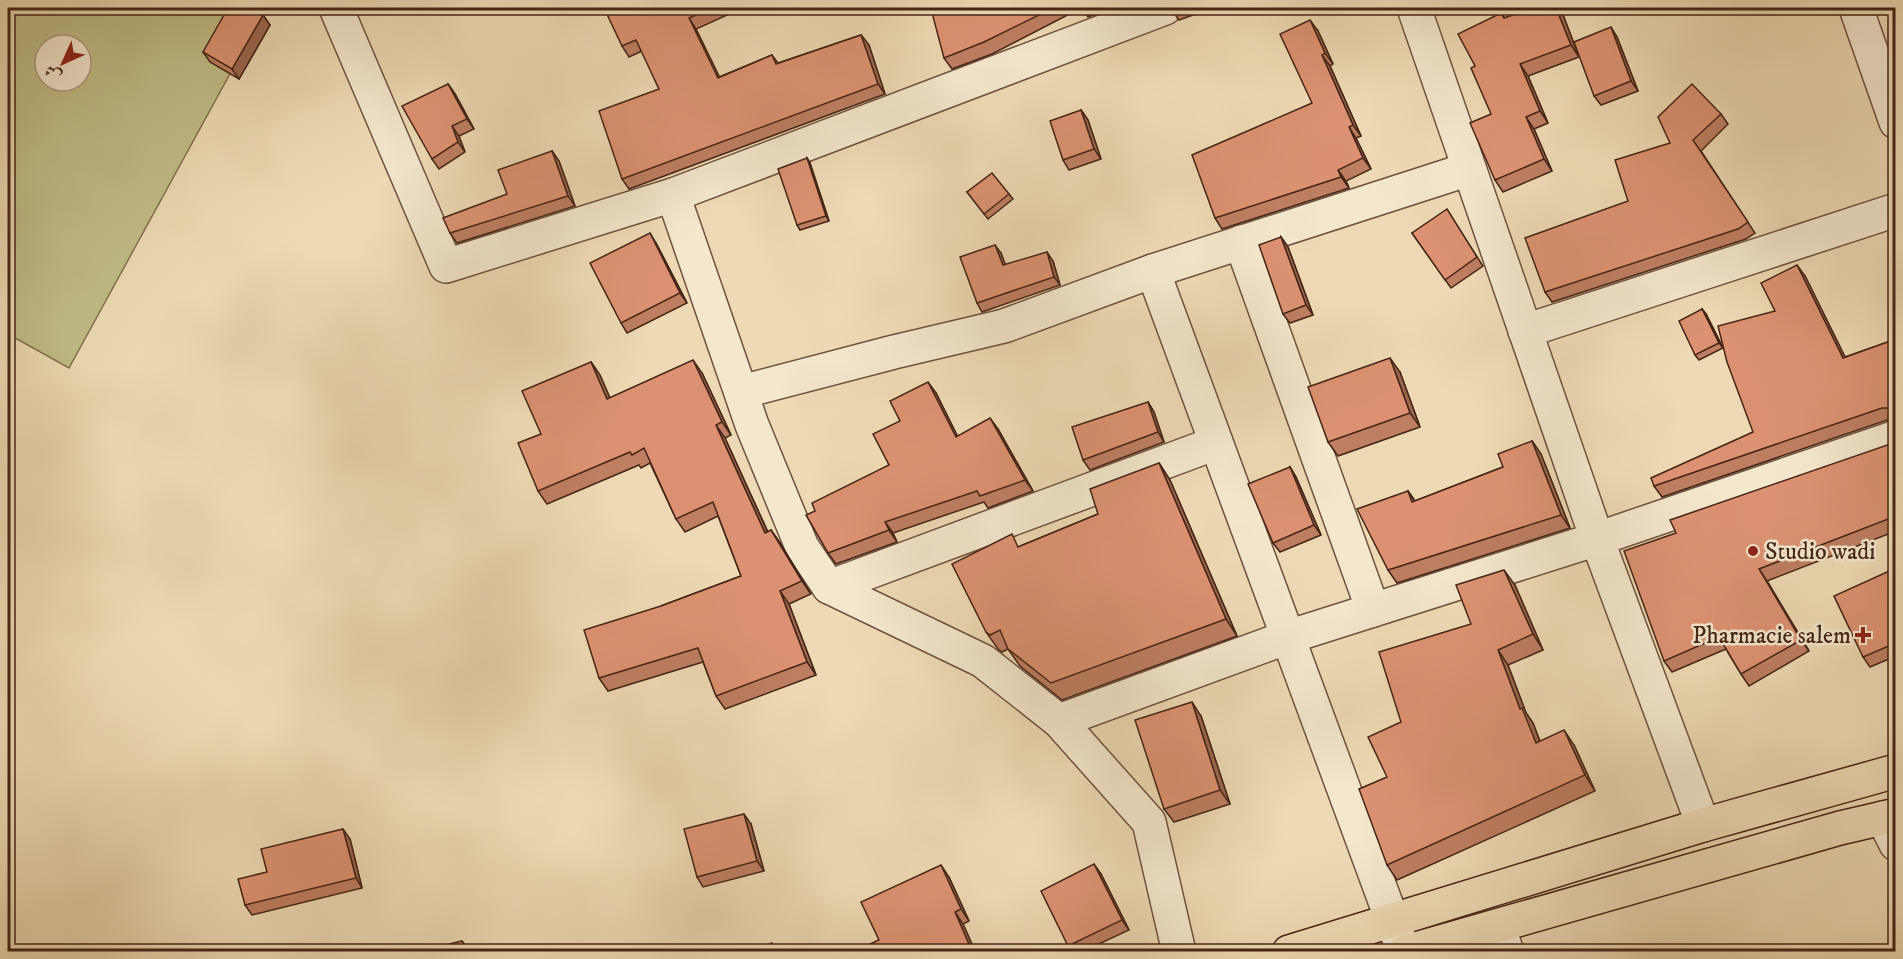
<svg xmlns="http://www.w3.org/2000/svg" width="1903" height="959" font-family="'IM FELL DW Pica',Amiri,serif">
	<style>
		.green { fill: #c0bd87; stroke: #827150; stroke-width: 1.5; fill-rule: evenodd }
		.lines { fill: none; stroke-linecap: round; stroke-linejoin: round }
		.minor-casing { stroke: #6f523f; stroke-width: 36 }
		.major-casing { stroke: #452518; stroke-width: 36 }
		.minor { stroke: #f3e7ce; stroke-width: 33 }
		.major { stroke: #eddab4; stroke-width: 33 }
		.wall { fill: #bd7e62; stroke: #452518; stroke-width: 1.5 }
		.shaded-wall { fill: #9a6650; stroke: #452518; stroke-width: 1.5 }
		.building { fill: #dc9272; stroke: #452518; stroke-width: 1.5 }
		.poi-dot { fill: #8f2418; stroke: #f3e7ce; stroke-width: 2 }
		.labels { text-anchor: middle; stroke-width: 5; stroke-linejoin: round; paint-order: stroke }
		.poi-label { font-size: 24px; fill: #452518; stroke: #f3e7ce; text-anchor: start }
	</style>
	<rect width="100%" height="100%" fill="#eddab4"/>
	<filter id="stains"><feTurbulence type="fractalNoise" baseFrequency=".00333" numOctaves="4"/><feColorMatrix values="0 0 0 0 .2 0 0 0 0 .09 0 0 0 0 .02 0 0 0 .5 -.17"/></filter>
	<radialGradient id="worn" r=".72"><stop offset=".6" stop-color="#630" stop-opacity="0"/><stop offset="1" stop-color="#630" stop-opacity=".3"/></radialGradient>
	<path class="green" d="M8,8H266L69,368L8,334ZM45,45H81V81H45Z"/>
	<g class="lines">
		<g class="minor-casing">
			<g id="minor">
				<path d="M336,8L446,266L673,195L1165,8"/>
				<path d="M1414,8L1597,539L1703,825"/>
				<path d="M1856,8L1896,122"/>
				<path d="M673,195L752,425L802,547L829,587L983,661L1059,721L1149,822L1179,952"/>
				<path d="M1241,242L1373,610"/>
				<path d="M1153,271L1402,947"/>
				<path d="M1525,331L1896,210"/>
				<path d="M741,392L894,352L1004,326L1153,271L1469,169"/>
				<path d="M829,587L1216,443"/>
				<path d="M1059,721L1288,637L1597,539L1896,437"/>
				<path d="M1883,818L1896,844"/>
				<path d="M1498,926L1507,952"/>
			</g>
		</g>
		<g class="major-casing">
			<g id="major">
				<path d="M1289,952L1703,825L1896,771"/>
				<path d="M1405,952L1840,828L1896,815"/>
			</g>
		</g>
		<use href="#minor" class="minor"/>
		<use href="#major" class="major"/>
	</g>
	<g class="wall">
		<path d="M614,8H752L727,15L696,29L719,77L772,55L778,63L861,35L869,45L885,94L629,189L622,179L659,89L642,51L629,57L622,46Z"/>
		<path d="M939,8H1116L1088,17L1081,8L992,54L952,69L944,58Z"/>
		<path d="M1172,8H1207V10L1179,20L1171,9Z"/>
		<path d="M1533,8H1559L1562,12L1579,57L1528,76L1548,123L1534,129L1552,171L1503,192L1495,180L1491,114L1501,13L1505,18Z"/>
		<path d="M263,15L270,25L239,79L210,62L203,52Z"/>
		<path d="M1318,31L1333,64L1330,66L1361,136L1356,138L1371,169L1346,181L1349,188L1222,229L1215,218L1312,103Z"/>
		<path d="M1617,37L1638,91L1601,105L1594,96Z"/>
		<path d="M448,84L455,94L474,129L459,136L465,152L439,169L432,159Z"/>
		<path d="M1081,110L1088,120L1101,159L1069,170L1063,160Z"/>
		<path d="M1721,114L1728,124L1701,151L1755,233L1746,239L1552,302L1545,292L1628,201L1670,143Z"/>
		<path d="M552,151L559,161L575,206L457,243L450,233L507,194Z"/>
		<path d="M807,158L810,163L829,221L800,230L797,225Z"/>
		<path d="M967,192L1009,194L1013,199L988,219Z"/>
		<path d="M1452,218L1483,266L1451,288L1412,233Z"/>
		<path d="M1281,237L1288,247L1313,315L1290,323L1283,314Z"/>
		<path d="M656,243L687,303L627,333L621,323Z"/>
		<path d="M1001,253L1005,265L1053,261L1060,285L982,312L977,303Z"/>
		<path d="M1805,276L1845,357L1896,339V419H1890L1662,497L1654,486L1753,432L1775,311Z"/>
		<path d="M1702,309L1706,314L1723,348L1699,360L1695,355Z"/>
		<path d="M591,362L600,375L610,398L702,373L731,435L725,438L768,532L771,530L780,543L811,594L789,604L816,675L725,709L716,696L703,662L608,691L599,678L661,606L741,576L718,516L685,532L676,519L650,463L641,468L639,465L547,504L538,491L541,434Z"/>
		<path d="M1400,372L1420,427L1338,456L1328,442Z"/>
		<path d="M936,393L957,436L998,429L1033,491L988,508L984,502L893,533L897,542L836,564L828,553L815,511L889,465L900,421Z"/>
		<path d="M1148,402L1154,412L1164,442L1090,470L1083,460Z"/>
		<path d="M1532,441L1541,454L1570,528L1397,583L1388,570L1408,491L1415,501L1503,467Z"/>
		<path d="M1896,442V531L1767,581L1809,651L1749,686L1741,674L1726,649L1672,672L1664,661L1676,533Z"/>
		<path d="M1159,463L1170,480L1237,636L1062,700L1020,666L1008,649L1002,652L998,649L986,632L1020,546L1098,514Z"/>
		<path d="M1290,467L1296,477L1321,535L1280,552L1273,543Z"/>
		<path d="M1896,568V656L1870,667L1863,657Z"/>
		<path d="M1515,585L1543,650L1508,665L1526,713L1533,723L1540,741L1574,745L1595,791L1397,880L1387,865V777L1401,722L1471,624Z"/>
		<path d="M1201,716L1230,804L1174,822L1164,809Z"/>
		<path d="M751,824L764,871L703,887L697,877Z"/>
		<path d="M350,839L362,888L252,915L245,905L267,872Z"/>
		<path d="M1101,874L1129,930L1084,951H1072L1068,946Z"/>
		<path d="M949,877L969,921L963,924L975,951H856L879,940Z"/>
	</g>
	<g class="shaded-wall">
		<path d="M1556,8H1559L1562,12L1579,57L1571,45Z"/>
		<path d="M263,15L270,25L239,79L232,69Z"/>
		<path d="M689,18L696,29L725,88L718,78Z"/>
		<path d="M1310,20L1318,31L1333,64L1325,53Z"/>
		<path d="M1611,27L1617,37L1638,91L1631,81Z"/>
		<path d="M861,35L869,45L885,94L878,84Z"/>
		<path d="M1322,55L1330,66L1361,136L1353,125Z"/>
		<path d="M1520,64L1528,76L1548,123L1540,111Z"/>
		<path d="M448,84L455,94L474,129L467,119Z"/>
		<path d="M1081,110L1088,120L1101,159L1094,149Z"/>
		<path d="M1526,117L1534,129L1552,171L1544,159Z"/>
		<path d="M452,126L459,136L465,152L458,142Z"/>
		<path d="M1349,127L1356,138L1371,169L1363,158Z"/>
		<path d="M552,151L559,161L575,206L568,196Z"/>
		<path d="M807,158L810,163L829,221L826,216Z"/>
		<path d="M1338,170L1346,181L1349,188L1341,177Z"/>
		<path d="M650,233L656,243L687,303L680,293Z"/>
		<path d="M1281,237L1288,247L1313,315L1306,305Z"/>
		<path d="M995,245L1001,253L1009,274L1003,265Z"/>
		<path d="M1047,252L1053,261L1060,285L1054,277Z"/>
		<path d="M1797,265L1805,276L1851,369L1843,358Z"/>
		<path d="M1702,309L1706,314L1723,348L1719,343Z"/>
		<path d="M1390,358L1400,372L1420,427L1410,413Z"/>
		<path d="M693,360L702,373L731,435L722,422Z"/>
		<path d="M591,362L600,375L616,412L607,399Z"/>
		<path d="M928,382L936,393L964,449L956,437Z"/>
		<path d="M1148,402L1154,412L1164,442L1158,432Z"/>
		<path d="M990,418L998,429L1033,491L1025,480Z"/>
		<path d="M716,425L725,438L774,546L765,533Z"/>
		<path d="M1532,441L1541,454L1570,528L1561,515Z"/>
		<path d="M1159,463L1170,480L1237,636L1226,619Z"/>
		<path d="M1290,467L1296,477L1321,535L1314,525Z"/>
		<path d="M1408,491L1417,504L1412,502Z"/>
		<path d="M885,522L893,533L897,542L889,530Z"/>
		<path d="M771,530L780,543L811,594L802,581Z"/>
		<path d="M1759,569L1767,581L1809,651L1801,640Z"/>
		<path d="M1504,570L1515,585L1543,650L1533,634Z"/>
		<path d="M780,591L789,604L816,675L807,662Z"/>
		<path d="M1498,650L1508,665L1526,713L1533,723L1546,758L1536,743L1520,709Z"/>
		<path d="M1192,702L1201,716L1230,804L1220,790Z"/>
		<path d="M1564,730L1574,745L1595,791L1585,775Z"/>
		<path d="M744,814L751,824L764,871L757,861Z"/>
		<path d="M343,829L350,839L362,888L356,878Z"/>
		<path d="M1094,864L1101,874L1129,930L1122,920Z"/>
		<path d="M941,865L949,877L969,921L961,909Z"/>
		<path d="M955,912L963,924L975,951H972Z"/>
		<path d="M462,941L470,951H466Z"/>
	</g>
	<g class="building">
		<path d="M228,8H250L263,15L232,69L203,52Z"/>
		<path d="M614,8H712L689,18L718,78L772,55L776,64L861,35L878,84L622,179L599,111L659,89L636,40L622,46L605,10Z"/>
		<path d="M939,8H1053L984,42L944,58L931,9Z"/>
		<path d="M1533,8H1556L1571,45L1520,64L1540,111L1526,117L1544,159L1495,180L1470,123L1491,114L1471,68L1475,66L1458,34L1501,13L1504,18Z"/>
		<path d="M1310,20L1325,53L1322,55L1353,125L1349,127L1363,158L1338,170L1341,177L1215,218L1192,155L1312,103L1280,34Z"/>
		<path d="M1611,27L1631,81L1594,96L1574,42Z"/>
		<path d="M448,84L467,119L452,126L458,142L432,159L402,106Z"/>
		<path d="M1692,84L1721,114L1693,140L1748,222L1738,229L1545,292L1525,238L1628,201L1615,160L1670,143L1658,117Z"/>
		<path d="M1081,110L1094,149L1063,160L1050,121Z"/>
		<path d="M552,151L568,196L450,233L443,218L507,194L498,170Z"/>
		<path d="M807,158L826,216L797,225L778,169Z"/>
		<path d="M992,173L1009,194L984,214L967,192Z"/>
		<path d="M1447,209L1477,257L1445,280L1412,233Z"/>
		<path d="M650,233L680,293L621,323L590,263Z"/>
		<path d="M1281,237L1306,305L1283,314L1259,245Z"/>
		<path d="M995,245L1003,265L1047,252L1054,277L977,303L960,257Z"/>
		<path d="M1797,265L1843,358L1896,339V409L1892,408H1882L1654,486L1651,478L1753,432L1727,362L1718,326L1775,311L1761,283Z"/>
		<path d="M1702,309L1719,343L1695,355L1679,321Z"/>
		<path d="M1390,358L1410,413L1328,442L1308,387Z"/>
		<path d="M693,360L722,422L716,425L765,533L771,530L802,581L780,591L807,662L716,696L698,648L599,678L584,630L661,606L741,576L713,502L676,519L644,448L632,455L630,452L538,491L518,443L541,434L522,391L591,362L607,399Z"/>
		<path d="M928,382L956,437L990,418L1025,480L980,496L977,491L885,522L889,530L828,553L806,515L815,511L812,503L889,465L873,434L900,421L890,401Z"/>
		<path d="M1148,402L1158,432L1083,460L1072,427Z"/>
		<path d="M1532,441L1561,515L1388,570L1357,509L1408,491L1412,502L1503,467L1498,454Z"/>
		<path d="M1896,442V516L1759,569L1801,640L1741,674L1719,637L1664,661L1624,551L1676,533L1670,520Z"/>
		<path d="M1159,463L1226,619L1051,683L1008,649L1000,630L990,635L986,632L952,564L1012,534L1018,547L1098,514L1090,489Z"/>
		<path d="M1290,467L1314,525L1273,543L1248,484Z"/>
		<path d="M1896,568V643L1863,657L1834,596Z"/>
		<path d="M1504,570L1533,634L1498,650L1520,709L1522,708L1536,743L1564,730L1585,775L1387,865L1359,789L1387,777L1368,737L1401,722L1379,652L1471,624L1456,585Z"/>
		<path d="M1192,702L1220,790L1164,809L1135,720Z"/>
		<path d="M744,814L757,861L697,877L684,829Z"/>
		<path d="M343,829L356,878L245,905L238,879L267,872L261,849Z"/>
		<path d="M1094,864L1122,920L1068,946L1041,891Z"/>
		<path d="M941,865L961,909L955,912L972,951H856L879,940L861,902Z"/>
		<path d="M462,941L466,951H421Z"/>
		<path d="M772,943L775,951H748Z"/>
	</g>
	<g class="poi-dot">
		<circle cx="1753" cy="551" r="6"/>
		<path d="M1860 626h6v6h6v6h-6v6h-6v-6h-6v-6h6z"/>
	</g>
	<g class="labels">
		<g class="poi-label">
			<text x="1765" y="559">Studio wadi</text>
			<text x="1851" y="643" text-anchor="end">Pharmacie salem</text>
		</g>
	</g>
	<rect width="1903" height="959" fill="none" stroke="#eddab4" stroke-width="30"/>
	<rect x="9" y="9" width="1885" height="941" fill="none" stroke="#452518" stroke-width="3"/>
	<rect x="15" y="15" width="1873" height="929" fill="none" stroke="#452518" stroke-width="1.5"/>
	<g transform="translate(63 63) rotate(225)"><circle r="28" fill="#f3e7ce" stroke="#ad9985" stroke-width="1.5"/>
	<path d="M0-4.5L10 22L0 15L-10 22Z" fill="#8f2418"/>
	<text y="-9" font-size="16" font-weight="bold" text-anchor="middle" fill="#452518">ش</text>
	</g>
	<rect width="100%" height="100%" filter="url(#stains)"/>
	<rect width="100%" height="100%" fill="url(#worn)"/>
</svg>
